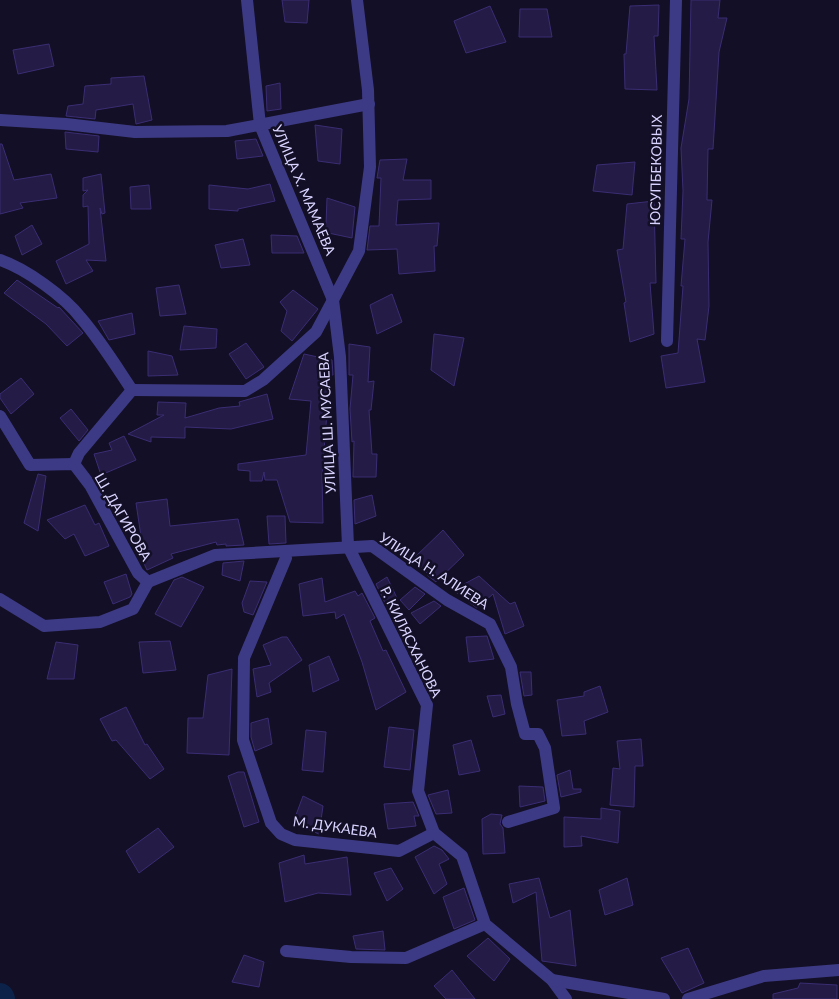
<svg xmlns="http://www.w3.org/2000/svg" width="839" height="999" font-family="Lato,sans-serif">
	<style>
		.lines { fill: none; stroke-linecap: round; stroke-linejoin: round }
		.river { stroke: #0c2248; stroke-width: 28 }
		.building { fill: #241b47; stroke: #3b2d73 }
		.street { stroke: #3d3a85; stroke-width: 12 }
		.labels { text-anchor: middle; stroke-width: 5; stroke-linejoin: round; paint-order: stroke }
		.street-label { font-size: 14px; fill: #d9d4ff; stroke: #130f26 }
	</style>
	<rect width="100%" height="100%" fill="#130f26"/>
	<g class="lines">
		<path class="river" d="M0,997L1,999"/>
	</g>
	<g class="building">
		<path d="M282,0H309L307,23L285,22Z"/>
		<path d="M691,0H720L718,18H727L719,52L713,149H708L707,200H712L708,242L709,306L705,340L697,339L705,382L666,388L661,356L678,353L683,286H681L685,239H681L683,191L681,148L689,99Z"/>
		<path d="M659,5L658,36H654L657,90L625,89L624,54H626L630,6Z"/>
		<path d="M490,6L506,42L466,53L454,21Z"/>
		<path d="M520,9H547L552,37H519Z"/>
		<path d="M49,44L54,66L18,74L13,50Z"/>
		<path d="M144,76L152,120L136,124L133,104L96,110L95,119L66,116L68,106L83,104L85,86L111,84V78Z"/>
		<path d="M280,83L281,109L267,111L266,86Z"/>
		<path d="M315,125L342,129L340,164L318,161Z"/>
		<path d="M65,132L99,136L98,152L66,149Z"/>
		<path d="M256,139L263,156L237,159L235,141Z"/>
		<path d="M0,144H2L14,180L51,174L57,198L20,203L23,208L0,214Z"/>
		<path d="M407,159L403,180H431V199L398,200L396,225L439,223L437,246H434L435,271L399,274L397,249L367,250L370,226H379L381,178H377L380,160Z"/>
		<path d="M635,162L632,195L593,191L597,165Z"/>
		<path d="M101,174L105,213L102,214L100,208L106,261L86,260L93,271L66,284L56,261L89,244L88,206L83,207V195L88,190L83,191V178Z"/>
		<path d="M270,184L275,201L238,209V211L209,209V185L248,189Z"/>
		<path d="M149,185L151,209H131L130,187Z"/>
		<path d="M327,198L355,207L352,238L319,231L320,225H326Z"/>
		<path d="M654,201L656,283H650L654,334L630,342L624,303L626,302L617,250L623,249L627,204Z"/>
		<path d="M32,225L42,244L22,255L15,236Z"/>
		<path d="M271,235L297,236L304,253H272Z"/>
		<path d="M243,239L250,265L221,268L215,245Z"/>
		<path d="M17,280L58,308L59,307L83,333L67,346L46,324L4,293Z"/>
		<path d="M179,285L186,314L160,316L156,288Z"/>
		<path d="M293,290L318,309L292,341L281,331L287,311L280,302Z"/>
		<path d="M392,294L402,322L377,334L370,305Z"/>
		<path d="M132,313L135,334L109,340L98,321Z"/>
		<path d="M184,326L217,329L216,348L180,350Z"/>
		<path d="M434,334L464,338L454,386L431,370Z"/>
		<path d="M246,343L264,367L246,379L229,354Z"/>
		<path d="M349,344L370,347L368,382L374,381L371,410H369L372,454H377L376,477H353L354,441L352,442L350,409L353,375H349Z"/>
		<path d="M148,351L172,356L178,375L148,376Z"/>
		<path d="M304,354L332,360L333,375H330L322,475L323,523L290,522L277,480H265L264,472L262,481H250V471L238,470V464L306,455L311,401L289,399Z"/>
		<path d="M21,378L34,394L11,414L0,398V394Z"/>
		<path d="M267,394L273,419L231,429L185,427V438L151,437V442L128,434L164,415H157L158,402L186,403L185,418L219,408L240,406L239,402Z"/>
		<path d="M71,409L88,430L79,441L60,418Z"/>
		<path d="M124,436L136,460L101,475L94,454L112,450L109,443Z"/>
		<path d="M38,474L46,476L38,531L24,523Z"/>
		<path d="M372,495L376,516L355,524L354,500Z"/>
		<path d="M167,499L170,526L238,519L244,545L226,546V544L217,545L216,542L171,554L173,558L147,570L136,546L142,543L136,503Z"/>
		<path d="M85,505L95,525L99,523L109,546L85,556L74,534L65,539L47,520Z"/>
		<path d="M267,516H285L286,543L269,544Z"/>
		<path d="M443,530L464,555L436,582L427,575L428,574L413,559Z"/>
		<path d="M244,561L240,581L222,575L223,563Z"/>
		<path d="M126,574L132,594L130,597L113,604L104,582Z"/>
		<path d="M479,576L510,604L515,602L524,626L505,634L493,594L477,608L453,590Z"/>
		<path d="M182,577L204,587L181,627L155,614L174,580Z"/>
		<path d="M387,577L397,598L387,607L376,584Z"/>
		<path d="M322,578L325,602L355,591L358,596L362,593L375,618L370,621L383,651L386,650L406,692L376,710L362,662L344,614L336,619L335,612L303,616L299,584Z"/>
		<path d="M250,581L267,582L253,615L244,612L242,603Z"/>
		<path d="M415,587L425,594L409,610L400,600Z"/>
		<path d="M434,601L441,606L420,624L411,613Z"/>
		<path d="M487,636L494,659L469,662L466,637Z"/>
		<path d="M282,637H287L302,660L269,683L271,692L257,697L253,669L271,665L263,645Z"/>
		<path d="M170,641L176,670L143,673L139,642Z"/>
		<path d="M56,642L78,645L74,679H47Z"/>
		<path d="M329,656L339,680L313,692L309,665Z"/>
		<path d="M232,669L229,755L187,753L188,718H203L208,675Z"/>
		<path d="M520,672H531L532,695L524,696Z"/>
		<path d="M600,686L608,712L584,721L586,734L562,736L557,700L584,696V692Z"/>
		<path d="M501,695L505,714L493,717L487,696Z"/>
		<path d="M126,707L145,745L147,744L164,769L150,779L116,740L112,741L100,719Z"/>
		<path d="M268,718L272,744L255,751L251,737V723Z"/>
		<path d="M389,727L414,730L410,770L384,767Z"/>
		<path d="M306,730L326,732L323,772L302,770Z"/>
		<path d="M641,739L643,766H635L634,807L610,805L613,768L620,769L617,741Z"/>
		<path d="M471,740L480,771L459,775L453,745Z"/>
		<path d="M570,770L573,789H581V792L561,797L557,775Z"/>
		<path d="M238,772H244L259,822L244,827L228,776Z"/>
		<path d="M519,786L543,787L545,801L520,807Z"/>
		<path d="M448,790L452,813L436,814L428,795Z"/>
		<path d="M303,796L323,806L319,834L293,823Z"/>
		<path d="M413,802L419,816H414L416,826L388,829L384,804Z"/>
		<path d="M601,808L620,811L618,843L581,836L582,846L564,847V817L601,819Z"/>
		<path d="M491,814L502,815L500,824L503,828L505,853L483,854L482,819Z"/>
		<path d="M158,828L174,847L139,873L126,851Z"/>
		<path d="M434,846L442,850L449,859L439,864L447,884L434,894L415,857Z"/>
		<path d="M304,855L305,864L347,857L351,895L318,893L285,902L279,863Z"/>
		<path d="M391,868L403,889L387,901L374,873Z"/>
		<path d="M539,878L550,918L570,910L576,966L542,961L536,892L513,903L509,884Z"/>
		<path d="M627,878L633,905L605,915L599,890Z"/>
		<path d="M464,888L475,920L454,929L443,897Z"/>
		<path d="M383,931L385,950L356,949L353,936Z"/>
		<path d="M488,938L510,959L494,981L467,956Z"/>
		<path d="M688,948L704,983L682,993L661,958Z"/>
		<path d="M244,955L264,962L259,987L232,982Z"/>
		<path d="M452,970L475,999H446L434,986Z"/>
		<path d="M800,983L837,985V999H773V994L798,988Z"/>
	</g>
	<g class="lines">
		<g class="street">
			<path d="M247,0L260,125L333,300L340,357L348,546L427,705L418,791L434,833L462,856L485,924L552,980L566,999"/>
			<path d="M0,120L66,124L135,132L227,131L369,104"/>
			<path d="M0,260C26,269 64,296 81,318C100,340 116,366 132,390"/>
			<path d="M667,341L676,0"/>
			<path d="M132,390L245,391L263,380L316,332L359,251L370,167L368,90L357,0"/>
			<path d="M0,416L30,465L74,464L90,485L138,573L148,582"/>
			<path d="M74,464L79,453L132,390"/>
			<path d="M286,558L244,658L243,740L271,823L281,834L295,840L399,851L434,833"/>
			<path d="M148,582L215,555L372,546L447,600L490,624L511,667L517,704L525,734H538L545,748L554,808L508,822"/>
			<path d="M0,599L44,626L100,622L133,609L148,582"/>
			<path d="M286,951L351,957L406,958L485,924"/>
			<path d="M552,980L664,999"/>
			<path d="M688,999L764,976L839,970"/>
		</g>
	</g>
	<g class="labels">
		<g class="street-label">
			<text transform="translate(656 170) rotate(-89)" y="5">ЮСУПБЕКОВЫХ</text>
			<text transform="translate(304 190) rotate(67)" y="5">УЛИЦА Х. МАМАЕВА</text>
			<text transform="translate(327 423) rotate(-93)" y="5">УЛИЦА Ш. МУСАЕВА</text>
			<text transform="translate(123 517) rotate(60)" y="5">Ш. ДАГИРОВА</text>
			<text transform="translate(434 571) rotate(33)" y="5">УЛИЦА Н. АЛИЕВА</text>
			<text transform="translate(411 642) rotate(64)" y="5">Р. КИЛЯСХАНОВА</text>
			<text transform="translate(335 827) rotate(8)" y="5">М. ДУКАЕВА</text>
		</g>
	</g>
</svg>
